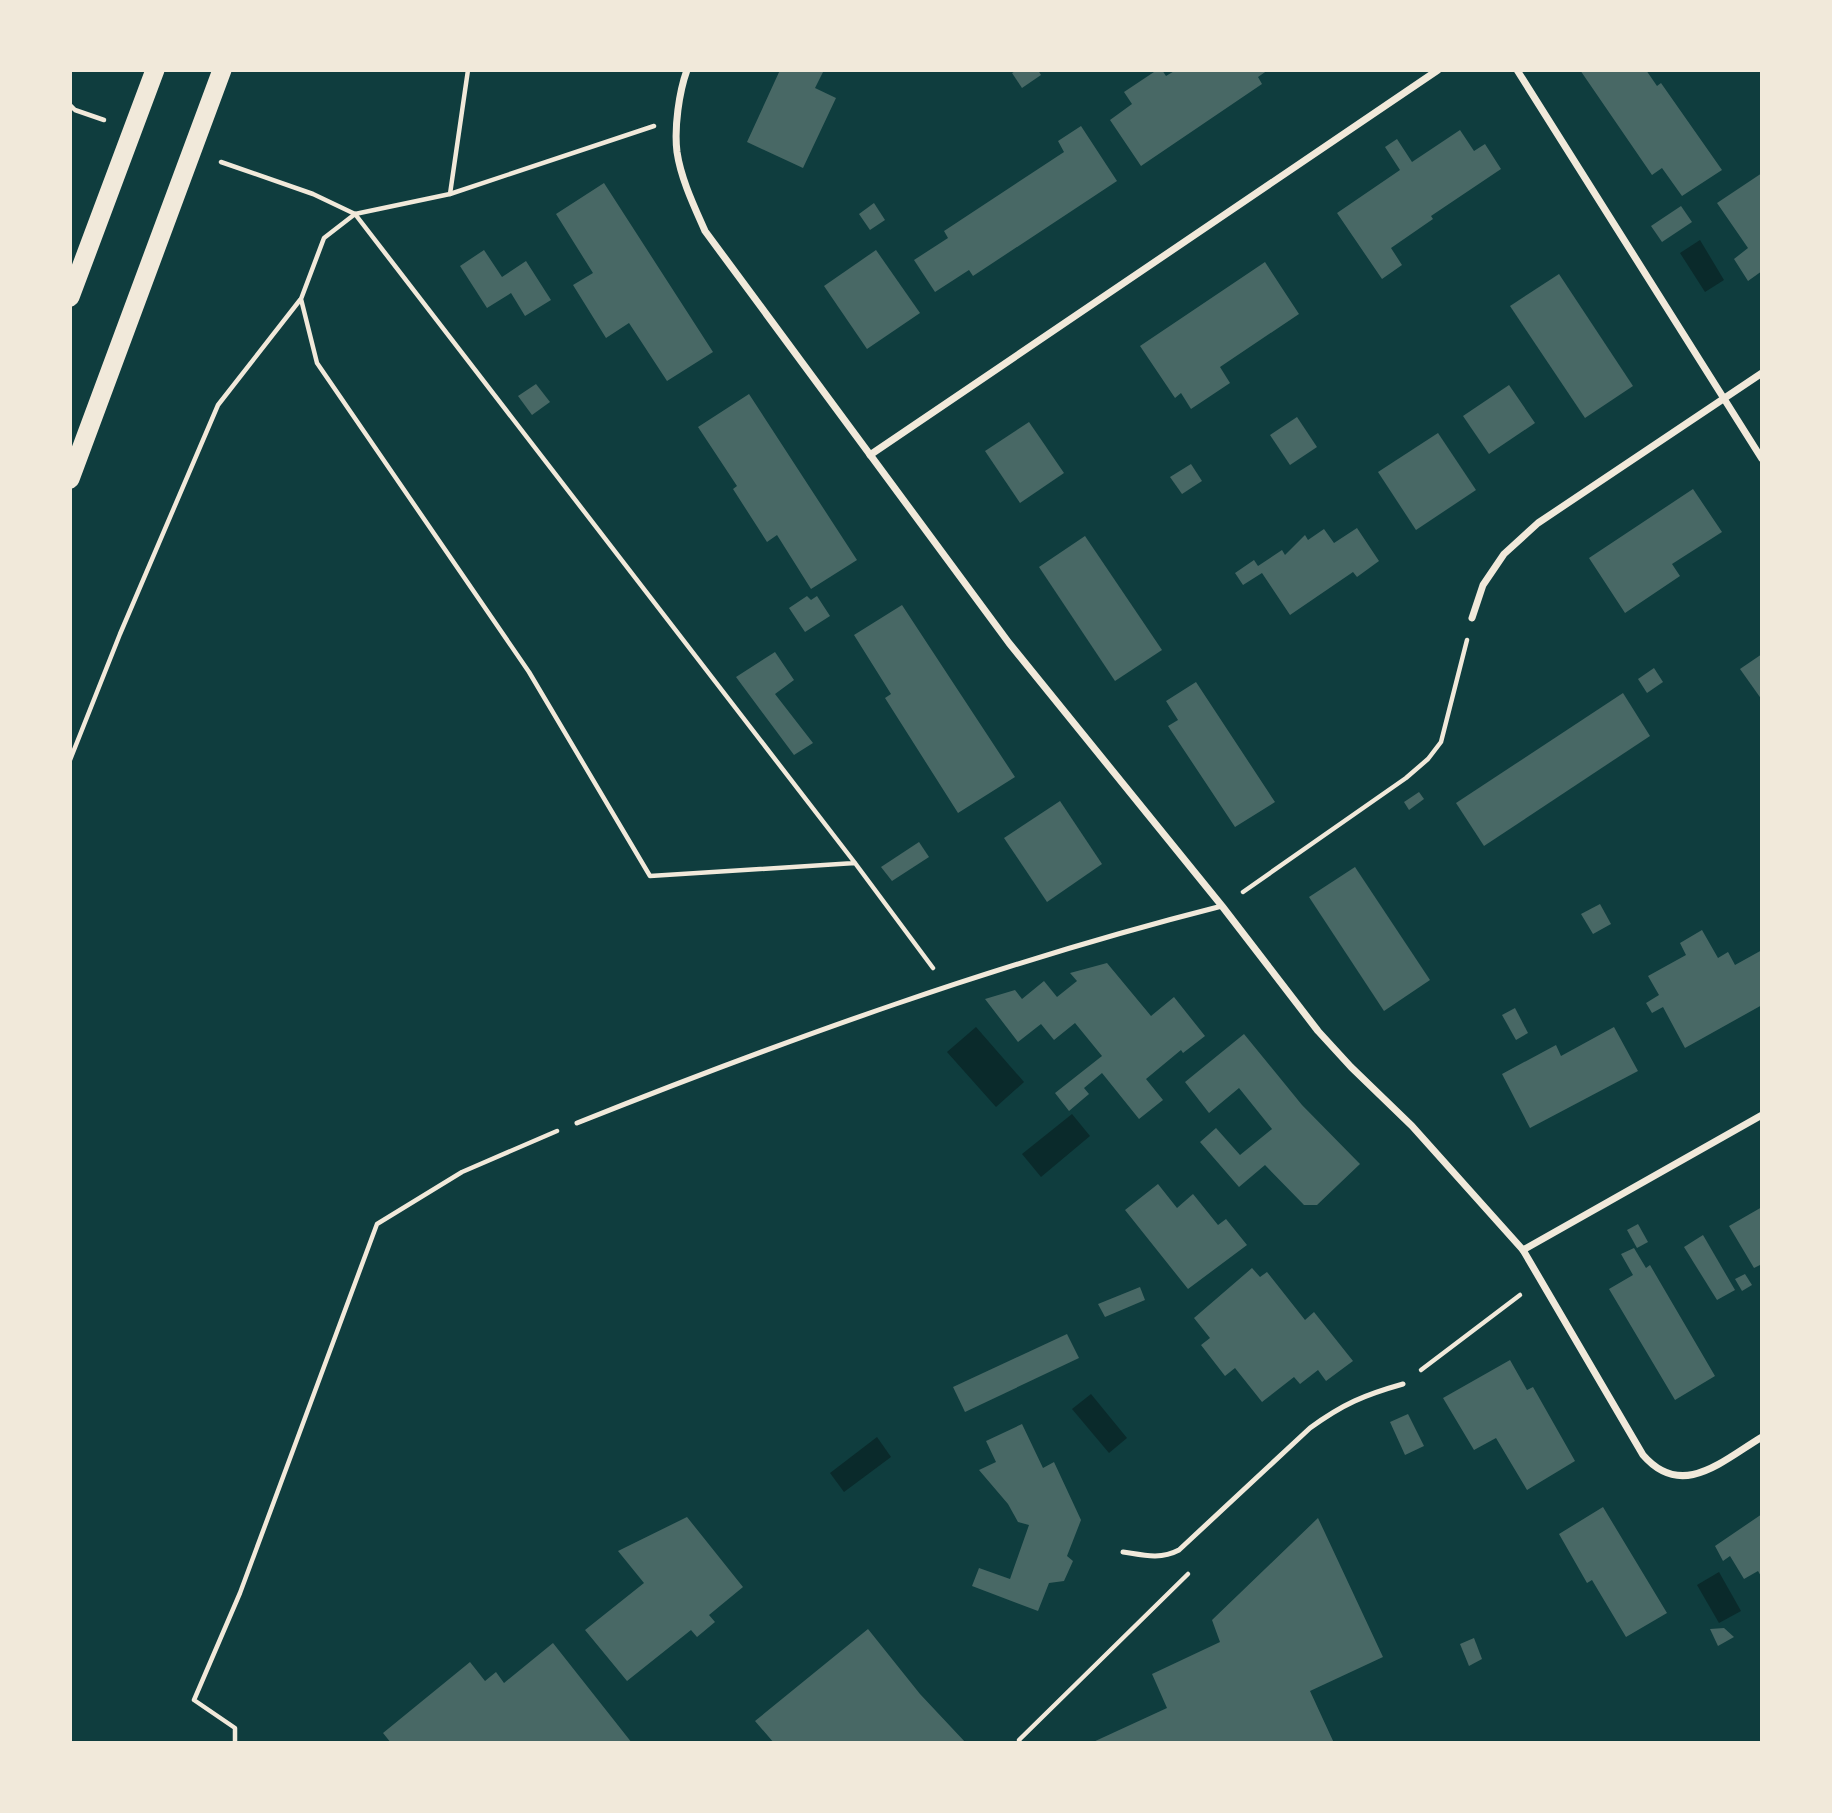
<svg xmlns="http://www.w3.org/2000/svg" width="1832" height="1813" font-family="Inter,sans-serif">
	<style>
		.water { fill: #0a2a2b }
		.building { fill: #486865 }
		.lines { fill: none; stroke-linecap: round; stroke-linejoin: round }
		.path { stroke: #f1e9da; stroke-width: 4.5 }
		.service { stroke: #f1e9da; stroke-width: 5 }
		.minor { stroke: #f1e9da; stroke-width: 7 }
		.trunk { stroke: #f1e9da; stroke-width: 19 }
	</style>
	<rect width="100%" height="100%" fill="#0f3d3e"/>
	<g class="water">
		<path d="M1700,240L1724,280L1705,292L1680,253Z"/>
		<path d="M976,1027L1024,1082L996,1107L947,1052Z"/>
		<path d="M1072,1114L1090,1136L1041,1177L1022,1154Z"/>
		<path d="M1091,1394L1127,1438L1109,1453L1072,1409Z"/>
		<path d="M877,1437L891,1457L844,1492L830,1473Z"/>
		<path d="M1719,1572L1741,1611L1719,1623L1697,1585Z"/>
	</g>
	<g class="building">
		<path d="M780,70H824L815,88L836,98L803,168L747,142Z"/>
		<path d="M1017,70H1038L1041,75L1022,88L1012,73Z"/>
		<path d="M1157,70H1162L1166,76L1176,70H1268L1258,77L1262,84L1141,166L1110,120L1132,104L1124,92Z"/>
		<path d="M1580,70H1646L1657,86L1661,83L1722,170L1682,196L1662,168L1652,175Z"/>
		<path d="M1081,126L1117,181L973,276L969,270L935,292L914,260L948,238L944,231L1064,152L1058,141Z"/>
		<path d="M1460,130L1474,151L1485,144L1501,169L1431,216L1433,219L1391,248L1402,265L1382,279L1337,213L1400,170L1385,147L1397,139L1412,162Z"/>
		<path d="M1762,173V271L1748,281L1734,259L1748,248L1717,203Z"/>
		<path d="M604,183L713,352L667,381L629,323L606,338L573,285L593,273L556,214Z"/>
		<path d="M874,203L885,220L870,230L859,214Z"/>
		<path d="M1681,206L1692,222L1662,242L1651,226Z"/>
		<path d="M484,250L502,277L526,261L551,300L525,316L511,293L487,308L460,266Z"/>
		<path d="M876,250L920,313L867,349L824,286Z"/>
		<path d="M1265,262L1299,314L1220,367L1230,383L1191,409L1181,393L1175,398L1140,346Z"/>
		<path d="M1559,274L1633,386L1585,418L1510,306Z"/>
		<path d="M536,384L550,402L532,415L518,396Z"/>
		<path d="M1509,385L1535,423L1489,454L1463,416Z"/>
		<path d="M749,394L857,560L811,589L777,535L767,542L733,489L737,486L698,427Z"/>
		<path d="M1297,417L1317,447L1290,465L1270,435Z"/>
		<path d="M1029,422L1064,473L1020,503L985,451Z"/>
		<path d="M1438,433L1476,490L1416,530L1378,472Z"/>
		<path d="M1191,464L1202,481L1182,494L1170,477Z"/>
		<path d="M1693,489L1722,532L1672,564L1680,576L1625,613L1589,558Z"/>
		<path d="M1357,528L1379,561L1357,577L1353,572L1290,615L1262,573L1243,585L1235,573L1254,560L1258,566L1282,550L1285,555L1305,535L1308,540L1324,529L1334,543Z"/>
		<path d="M1085,536L1162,650L1115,681L1039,567Z"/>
		<path d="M807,596L811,600L817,596L830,616L805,632L789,608Z"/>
		<path d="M902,605L1015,777L958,813L885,698L891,694L854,635Z"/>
		<path d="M775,652L794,680L775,694L813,743L794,755L736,677Z"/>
		<path d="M1762,654V700L1740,669Z"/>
		<path d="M1654,668L1663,682L1647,693L1638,679Z"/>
		<path d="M1196,682L1275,802L1235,827L1168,726L1178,720L1166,701Z"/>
		<path d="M1623,693L1650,736L1484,846L1456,803Z"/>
		<path d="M1419,792L1424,799L1409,810L1404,802Z"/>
		<path d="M1060,801L1102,864L1047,902L1004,838Z"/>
		<path d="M919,842L929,857L892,881L881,867Z"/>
		<path d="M1355,867L1430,980L1384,1011L1309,897Z"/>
		<path d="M1600,904L1611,924L1593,934L1581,914Z"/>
		<path d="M1702,930L1718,958L1728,952L1735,965L1762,950V1005L1685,1048L1663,1007L1652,1013L1646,1003L1659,995L1648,976L1686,955L1680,943Z"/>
		<path d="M1107,963L1151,1016L1174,997L1205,1036L1183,1053L1181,1050L1146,1079L1163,1100L1139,1119L1102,1073L1084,1088L1089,1094L1069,1111L1055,1093L1102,1056L1075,1023L1054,1040L1041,1024L1018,1042L985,999L1015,990L1022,999L1044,981L1057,997L1077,981L1070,973Z"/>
		<path d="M1515,1008L1528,1033L1516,1040L1502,1015Z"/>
		<path d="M1614,1027L1638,1071L1530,1128L1502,1074L1556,1045L1561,1056Z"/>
		<path d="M1244,1034L1302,1105L1360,1164L1317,1205H1304L1265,1165L1239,1187L1200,1142L1216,1128L1240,1155L1272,1129L1239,1088L1209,1113L1185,1082Z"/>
		<path d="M1158,1184L1177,1208L1193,1194L1218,1225L1226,1219L1247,1245L1188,1289L1125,1210Z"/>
		<path d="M1762,1207V1264L1754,1268L1729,1226Z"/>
		<path d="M1638,1224L1648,1242L1637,1248L1627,1230Z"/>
		<path d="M1703,1235L1735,1290L1717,1300L1684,1247Z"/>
		<path d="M1634,1248L1646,1268L1650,1265L1715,1376L1675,1400L1609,1289L1633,1275L1621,1254Z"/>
		<path d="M1252,1268L1260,1277L1267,1272L1305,1320L1314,1312L1353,1361L1326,1381L1318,1370L1300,1384L1294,1377L1262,1402L1235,1368L1225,1376L1201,1345L1210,1338L1194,1318Z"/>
		<path d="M1745,1274L1752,1285L1742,1291L1735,1279Z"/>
		<path d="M1140,1287L1145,1300L1105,1317L1098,1304Z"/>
		<path d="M1067,1334L1079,1358L965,1412L953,1387Z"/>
		<path d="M1510,1360L1527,1390L1533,1387L1575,1461L1527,1490L1496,1438L1474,1450L1443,1398Z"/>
		<path d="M1408,1414L1424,1446L1405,1455L1390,1422Z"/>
		<path d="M1022,1424L1043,1468L1054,1462L1081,1520L1067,1556L1073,1561L1064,1581L1049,1583L1038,1611L972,1586L979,1568L1010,1579L1029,1525L1018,1522L1008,1504L979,1470L996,1462L986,1441Z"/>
		<path d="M1603,1507L1667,1613L1626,1637L1592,1580L1587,1583L1559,1534Z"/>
		<path d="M1762,1514V1578L1758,1571L1744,1579L1730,1556L1723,1561L1715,1546Z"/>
		<path d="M687,1517L743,1587L709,1615L715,1622L697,1637L691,1630L627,1681L585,1630L644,1583L618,1551Z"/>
		<path d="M1318,1518L1383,1657L1310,1691L1334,1743H1091L1167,1708L1152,1674L1220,1642L1212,1620Z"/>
		<path d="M1724,1628L1734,1637L1718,1646L1710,1629Z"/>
		<path d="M868,1629L920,1694L966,1743H774L755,1721Z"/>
		<path d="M1474,1638L1482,1659L1469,1666L1460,1644Z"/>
		<path d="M553,1643L632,1743H391L383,1733L470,1662L485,1681L496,1672L504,1683Z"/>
	</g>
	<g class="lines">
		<g class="path">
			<path d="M70,105L75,110L104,120"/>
			<path d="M221,162L313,194L355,214L450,194L654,126"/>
			<path d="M450,194L468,70"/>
			<path d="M70,760L120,634L218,405L300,300"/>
			<path d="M855,863L650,876L529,672L317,363L301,299L324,238L355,214L855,863L933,968"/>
			<path d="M1243,892L1406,778L1428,759L1441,742L1467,640"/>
			<path d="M1421,1370L1520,1295"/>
			<path d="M235,1743V1728L194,1700L240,1593L377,1224L462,1172L557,1131"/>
			<path d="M1020,1743L1019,1740L1188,1574"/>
		</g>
		<g class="service">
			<path d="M577,1123C788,1039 1001,962 1222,906"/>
			<path d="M1123,1552C1143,1555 1160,1560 1179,1550L1310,1428C1343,1404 1364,1395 1403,1384"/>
		</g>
		<g class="minor">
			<path d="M687,70C679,92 674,128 677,152C681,179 694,206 705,231L1009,643L1222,906L1318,1031L1351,1067L1412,1126L1523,1250L1643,1455C1682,1500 1722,1461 1762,1437"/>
			<path d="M1517,70L1762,459"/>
			<path d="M870,455L1438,70"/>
			<path d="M1472,618L1483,585L1504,554L1538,523L1762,373"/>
			<path d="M1523,1250L1762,1115"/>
		</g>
		<g class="trunk">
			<path d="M70,297L155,70"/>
			<path d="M70,479L222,70"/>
		</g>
	</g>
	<rect width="1832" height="1813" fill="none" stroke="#f1e9da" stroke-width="144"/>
</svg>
